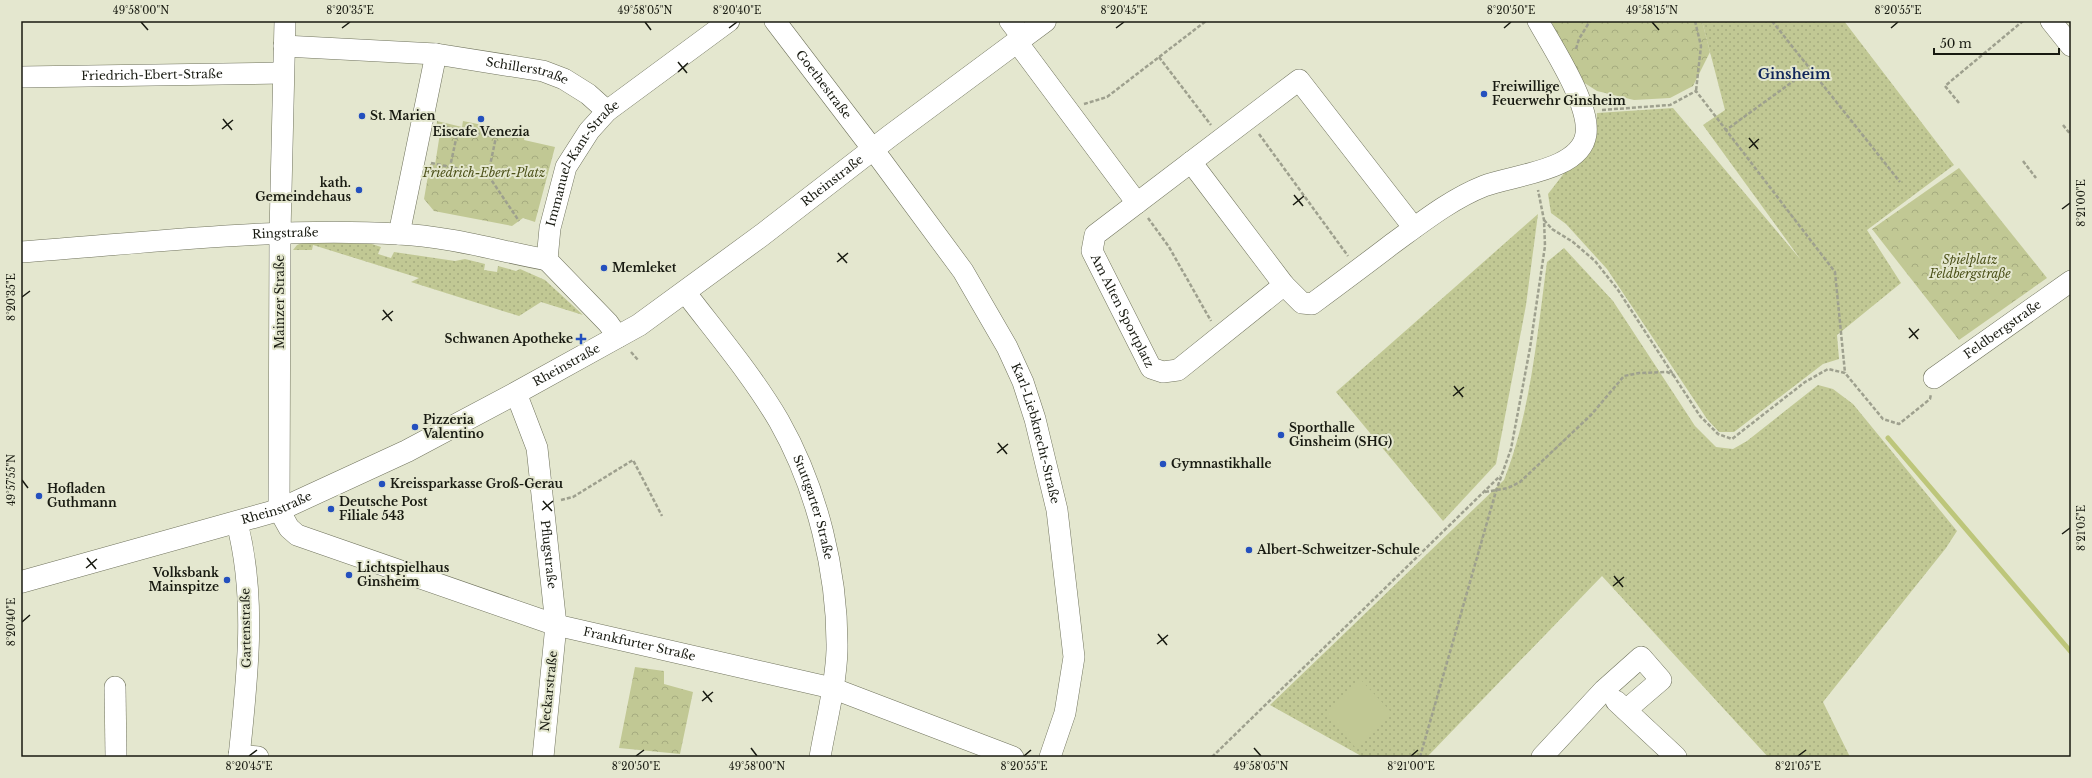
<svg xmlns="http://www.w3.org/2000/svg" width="2092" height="778" font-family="'Libre Baskerville',serif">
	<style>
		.grass { fill: url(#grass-dots) }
		.forest { fill: url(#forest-crowns) }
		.pitch { fill: #c1c894 }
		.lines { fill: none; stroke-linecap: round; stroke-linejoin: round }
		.stream { stroke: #bdc67a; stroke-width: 5 }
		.minor-casing { stroke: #70735d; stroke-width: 22 }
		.major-casing { stroke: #70735d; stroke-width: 23 }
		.path { stroke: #9ea08e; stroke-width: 2.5; stroke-dasharray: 4 2; stroke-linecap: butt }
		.minor { stroke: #fff; stroke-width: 21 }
		.major { stroke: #fff; stroke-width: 22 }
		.ticks { fill: none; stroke: #181a11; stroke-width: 1.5 }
		.poi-dot { fill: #2450be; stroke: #e4e7cf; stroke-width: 1.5 }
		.labels { text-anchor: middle; stroke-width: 4; stroke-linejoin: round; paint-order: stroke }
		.street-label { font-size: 12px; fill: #181a11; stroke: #e4e7cf }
		.poi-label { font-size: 12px; font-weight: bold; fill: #181a11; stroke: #e4e7cf; text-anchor: start }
		.park-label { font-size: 12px; font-style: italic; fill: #4c5119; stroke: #e4e7cf }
		.quarter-label { font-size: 14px; font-weight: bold; fill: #10265b; stroke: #e4e7cf }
		.neatline { fill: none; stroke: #181a11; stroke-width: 1.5 }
		.ticks-label { font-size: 10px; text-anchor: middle; fill: #181a11 }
	</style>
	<defs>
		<pattern id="grass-dots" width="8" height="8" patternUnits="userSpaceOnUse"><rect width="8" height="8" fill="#c1c894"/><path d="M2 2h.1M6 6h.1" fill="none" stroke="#a5ab7f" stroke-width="1.8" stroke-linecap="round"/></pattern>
		<pattern id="forest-crowns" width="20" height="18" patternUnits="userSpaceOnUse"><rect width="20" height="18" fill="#c1c894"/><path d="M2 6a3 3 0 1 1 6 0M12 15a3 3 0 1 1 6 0" fill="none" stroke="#a5ab7f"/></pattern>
	</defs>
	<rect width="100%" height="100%" fill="#e4e7cf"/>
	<g class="grass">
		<path d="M1702,21H1844L1954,165L1867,230L1901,283L1837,335L1839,359L1823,364L1734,432H1719L1707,419L1607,269L1566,224L1551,213L1548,194L1596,132L1597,113L1673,108L1801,260L1703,125L1725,110Z"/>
		<path d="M1538,214L1526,305L1496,464L1443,521L1336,392Z"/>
		<path d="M305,242L372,244L381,247L378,254L391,258L394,252L455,261L465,259L485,264L484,270L497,272L498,266L516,271L520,269L545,280L583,315L541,302L519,316L411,282L419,278L313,245L312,250H293L297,245Z"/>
		<path d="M1564,248L1613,301L1695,426L1716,447L1733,449L1747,441L1818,385L1833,389L1853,404L1957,531L1946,548L1823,702L1850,757H1768L1602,576L1427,757H1363L1270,705L1504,480C1531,411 1537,335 1547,262Z"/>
	</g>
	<g class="forest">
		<path d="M1551,21H1702L1710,52L1693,86L1670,98L1634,100L1597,91L1583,82L1569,61Z"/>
		<path d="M437,121L462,127L463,121L525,134L524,140L555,147L535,222L523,218L512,226L434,211L424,199L430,164L435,165L440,133L436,132Z"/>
		<path d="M1959,168L2047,278L1959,340L1872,229Z"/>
		<path d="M635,667L664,671V684L693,692L680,754L619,748Z"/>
	</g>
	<path class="pitch" d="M1361,680L1392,713L1355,747L1325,713Z"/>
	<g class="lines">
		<path class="stream" d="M1888,438L2071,652"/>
		<g class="minor-casing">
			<g id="minor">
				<path id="s1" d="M285,21L280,233L279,510L289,528L297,535L556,625L832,688L1013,757"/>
				<path id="s2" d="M775,21L881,160L963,271L1007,347L1023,382L1035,419L1057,510L1074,657L1065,713L1050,757"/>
				<path d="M1010,21L1023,38"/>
				<path d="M2051,21L2071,46"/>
				<path d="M1017,42L1137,203"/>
				<path id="s3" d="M284,46L436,54L543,71L564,79L588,94L607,111"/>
				<path id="s4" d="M21,77L282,73"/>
				<path d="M1191,162L1284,285"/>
				<path id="s5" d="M1414,228L1299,80L1095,235L1092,251L1151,368L1163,372L1178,370L1284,285L1302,303L1312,304C1339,284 1366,264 1392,244C1421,223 1451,199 1484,186C1512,175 1581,171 1586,134C1590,104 1553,48 1538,21"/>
				<path d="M399,234L436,54"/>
				<path id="s6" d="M21,252C146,243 273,227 398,234C448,236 499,251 547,260"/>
				<path id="s7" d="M685,292C717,334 752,375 779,421C817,488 838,573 837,650C836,685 826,722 820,757"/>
				<path id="s8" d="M618,337L608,323L547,260L550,228L566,167L589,131L607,111L729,21"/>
				<path id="s9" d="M1934,378L2071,281"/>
				<path id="s10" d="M516,393L537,448L556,625L543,757"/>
				<path d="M237,523C257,599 247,680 239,757"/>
				<path d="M115,687L116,757"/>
				<path d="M1616,701L1676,757"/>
				<path d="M239,755L258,757"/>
				<path d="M1542,757L1604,690L1641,657L1661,680L1626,710"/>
			</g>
		</g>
		<g class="major-casing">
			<g id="major">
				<path id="s11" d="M21,582L279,510L407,451L516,393L639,325L762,235L890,136L1045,21"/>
			</g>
		</g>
		<g class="path">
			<path d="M1695,21L1701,46L1696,91"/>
			<path d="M1772,21L1900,182"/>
			<path d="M1576,49L1579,39L1590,21"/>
			<path d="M1159,57L1211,125"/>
			<path d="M1810,69L1726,130L1835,272L1845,373"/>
			<path d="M1959,103L1945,86L2023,21"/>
			<path d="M1084,104L1107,97L1206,21"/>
			<path d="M1602,110L1670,105L1696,91L1726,130"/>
			<path d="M2063,125L2071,135"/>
			<path d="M440,126L458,130L450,167L488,175L519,221"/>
			<path d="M458,130L496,137L488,175"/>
			<path d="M1259,134L1348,256"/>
			<path d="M2023,161L2036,178"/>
			<path d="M431,163L450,167"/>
			<path d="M1148,218L1169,247L1211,321"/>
			<path d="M1544,220L1552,229L1573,242L1595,261L1618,290L1700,416L1718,434L1732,439L1805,382L1828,369L1845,373L1883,419L1899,424L1930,399L1931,394"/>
			<path d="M631,352L638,360"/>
			<path d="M1485,492L1508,488L1520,482L1591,415L1624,376L1639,373L1667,372L1674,375"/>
			<path d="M561,500L573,497L633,460L662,516"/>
			<path d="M1212,757L1500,476"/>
			<path d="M1420,757L1496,491L1511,449L1530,348L1545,246L1544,220L1538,190"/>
		</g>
		<use href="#minor" class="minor"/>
		<use href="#major" class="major"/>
	</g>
	<path class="ticks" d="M141,22L148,30M645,22L651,30M1652,22L1659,30M342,28L350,22M729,28L737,22M1116,28L1124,22M1504,28L1511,22M1891,28L1898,22M678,62L687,73M678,72L688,63M223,119L232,130M222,129L233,120M1749,138L1758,149M1749,148L1759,139M1294,195L1303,206M1293,205L1304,196M2062,209L2070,203M838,253L847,263M837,262L848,253M22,297L30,291M383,310L392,321M382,320L393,311M1909,328L1918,339M1909,338L1919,329M1454,386L1463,397M1453,396L1464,387M998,443L1007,454M997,453L1008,444M22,480L28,488M543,501L552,511M542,510L553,501M2062,534L2070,528M87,558L96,569M86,568L97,559M1614,576L1623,587M1613,586L1624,577M22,622L30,615M1158,634L1167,645M1157,644L1168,635M703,691L712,702M702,701L713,692M751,748L757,756M1254,748L1261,756M249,756L257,750M636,756L644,750M1024,756L1031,750M1411,756L1418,750M1798,756L1806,750"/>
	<g class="poi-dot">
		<circle cx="1484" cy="94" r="4"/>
		<circle cx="362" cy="116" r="4"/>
		<circle cx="481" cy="119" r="4"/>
		<circle cx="359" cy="190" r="4"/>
		<circle cx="604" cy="268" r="4"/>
		<path d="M579 333h4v4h4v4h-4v4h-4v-4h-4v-4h4z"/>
		<circle cx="415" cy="427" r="4"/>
		<circle cx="1281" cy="435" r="4"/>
		<circle cx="1163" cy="464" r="4"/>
		<circle cx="382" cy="484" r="4"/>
		<circle cx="39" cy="496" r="4"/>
		<circle cx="331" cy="509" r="4"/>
		<circle cx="1249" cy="550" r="4"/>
		<circle cx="349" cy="575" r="4"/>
		<circle cx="227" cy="580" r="4"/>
	</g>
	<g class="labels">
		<g class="street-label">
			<text dy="4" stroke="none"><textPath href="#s3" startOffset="245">Schillerstraße</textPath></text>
			<text dy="4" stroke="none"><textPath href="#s4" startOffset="131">Friedrich-Ebert-Straße</textPath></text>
			<text dy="4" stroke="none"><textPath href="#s2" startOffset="80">Goethestraße</textPath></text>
			<text dy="4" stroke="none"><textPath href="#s8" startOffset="211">Immanuel-Kant-Straße</textPath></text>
			<text dy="4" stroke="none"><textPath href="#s11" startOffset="914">Rheinstraße</textPath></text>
			<text dy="4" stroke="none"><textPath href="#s6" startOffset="265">Ringstraße</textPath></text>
			<text transform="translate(280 302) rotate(-90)" y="4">Mainzer Straße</text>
			<text dy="4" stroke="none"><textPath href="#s5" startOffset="527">Am Alten Sportplatz</textPath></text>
			<text dy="4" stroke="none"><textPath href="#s9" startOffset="84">Feldbergstraße</textPath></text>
			<text dy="4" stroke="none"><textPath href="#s11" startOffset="590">Rheinstraße</textPath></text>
			<text dy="4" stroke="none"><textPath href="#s2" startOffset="492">Karl-Liebknecht-Straße</textPath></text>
			<text dy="4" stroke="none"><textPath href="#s11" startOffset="266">Rheinstraße</textPath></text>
			<text dy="4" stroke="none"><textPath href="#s7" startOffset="253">Stuttgarter Straße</textPath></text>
			<text dy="4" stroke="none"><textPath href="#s10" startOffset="166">Pflugstraße</textPath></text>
			<text transform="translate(246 628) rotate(-91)" y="4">Gartenstraße</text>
			<text dy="4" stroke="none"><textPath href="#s1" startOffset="880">Frankfurter Straße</textPath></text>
			<text transform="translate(549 691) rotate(-84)" y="4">Neckarstraße</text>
		</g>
		<g class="poi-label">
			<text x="1492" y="91">Freiwillige<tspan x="1492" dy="14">Feuerwehr Ginsheim</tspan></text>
			<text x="370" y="120">St. Marien</text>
			<text x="481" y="136" text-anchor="middle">Eiscafe Venezia</text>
			<text x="351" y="187" text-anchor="end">kath.<tspan x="351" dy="14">Gemeindehaus</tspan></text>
			<text x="612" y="272">Memleket</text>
			<text x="573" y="343" text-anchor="end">Schwanen Apotheke</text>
			<text x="423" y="424">Pizzeria<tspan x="423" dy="14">Valentino</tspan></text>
			<text x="1289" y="432">Sporthalle<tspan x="1289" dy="14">Ginsheim (SHG)</tspan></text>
			<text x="1171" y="468">Gymnastikhalle</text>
			<text x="390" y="488">Kreissparkasse Groß-Gerau</text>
			<text x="47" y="493">Hofladen<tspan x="47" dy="14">Guthmann</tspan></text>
			<text x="339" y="506">Deutsche Post<tspan x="339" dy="14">Filiale 543</tspan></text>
			<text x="1257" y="554">Albert-Schweitzer-Schule</text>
			<text x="357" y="572">Lichtspielhaus<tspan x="357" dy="14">Ginsheim</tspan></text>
			<text x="219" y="577" text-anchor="end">Volksbank<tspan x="219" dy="14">Mainspitze</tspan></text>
		</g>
		<g class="park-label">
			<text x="484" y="177">Friedrich-Ebert-Platz</text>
			<text x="1970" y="264">Spielplatz<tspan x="1970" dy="14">Feldbergstraße</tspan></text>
		</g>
		<g class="quarter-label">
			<text x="1794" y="79">Ginsheim</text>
		</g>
	</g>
	<rect width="2092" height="778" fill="none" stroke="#e4e7cf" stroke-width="44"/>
	<path d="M1934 48v6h125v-6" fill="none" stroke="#181a11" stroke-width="2"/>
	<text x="1940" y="48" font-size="12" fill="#181a11" stroke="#e4e7cf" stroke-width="3" paint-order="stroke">50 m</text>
	<rect x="22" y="22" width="2048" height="734" class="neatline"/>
	<g class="ticks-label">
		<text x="141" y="14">49°58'00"N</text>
		<text x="350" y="14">8°20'35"E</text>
		<text x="645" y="14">49°58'05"N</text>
		<text x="737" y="14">8°20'40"E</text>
		<text x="1124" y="14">8°20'45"E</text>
		<text x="1511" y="14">8°20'50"E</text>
		<text x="1652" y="14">49°58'15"N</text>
		<text x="1898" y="14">8°20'55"E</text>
		<text transform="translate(2081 203) rotate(-90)" y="4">8°21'00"E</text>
		<text transform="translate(11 297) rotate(-90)" y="4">8°20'35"E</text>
		<text transform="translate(11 480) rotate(-90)" y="4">49°57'55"N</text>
		<text transform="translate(2081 528) rotate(-90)" y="4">8°21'05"E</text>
		<text transform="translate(11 622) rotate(-90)" y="4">8°20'40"E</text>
		<text x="249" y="770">8°20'45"E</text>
		<text x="636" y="770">8°20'50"E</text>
		<text x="757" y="770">49°58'00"N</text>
		<text x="1024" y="770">8°20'55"E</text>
		<text x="1261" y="770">49°58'05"N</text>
		<text x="1411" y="770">8°21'00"E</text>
		<text x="1798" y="770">8°21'05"E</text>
	</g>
</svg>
